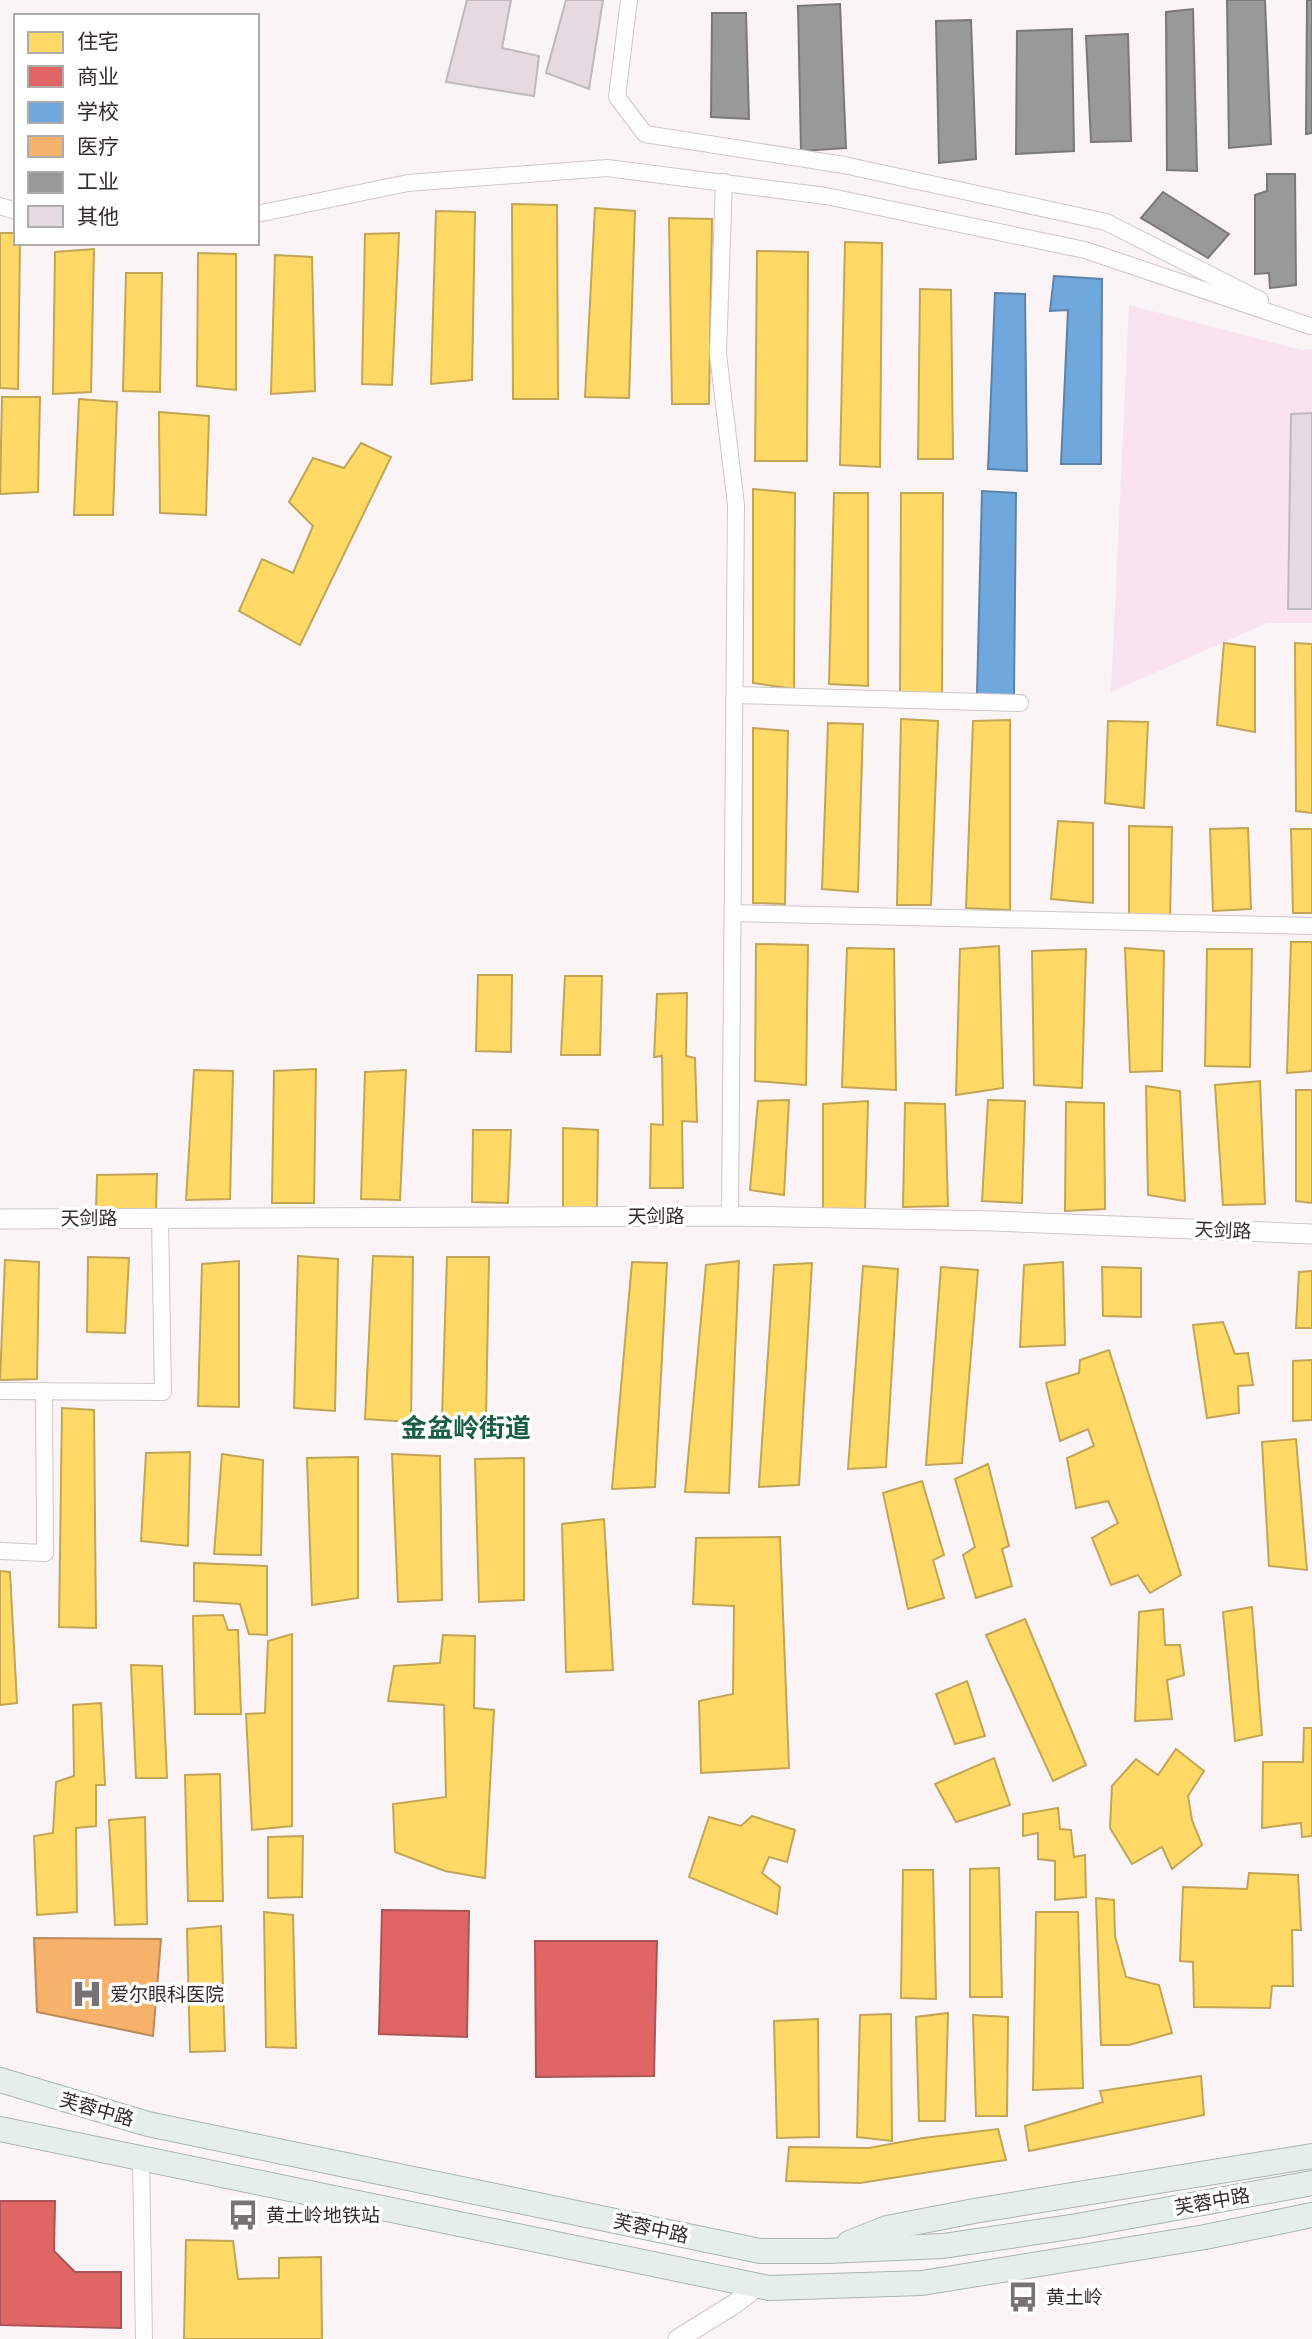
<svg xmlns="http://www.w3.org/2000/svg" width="1312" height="2339" font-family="Karla,'Noto Sans SC',sans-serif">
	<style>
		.green { fill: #f9e3ee }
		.homes { fill: #ffd966; stroke: #c2a556; stroke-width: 2 }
		.shops { fill: #e06666; stroke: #ac5556; stroke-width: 2 }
		.schools { fill: #6fa8dc; stroke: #5d83a8; stroke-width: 2 }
		.health { fill: #f6b26b; stroke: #bc8a59; stroke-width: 2 }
		.industry { fill: #999; stroke: #7a7879; stroke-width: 2 }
		.building { fill: #e6dae0; stroke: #beb9bb; stroke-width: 2 }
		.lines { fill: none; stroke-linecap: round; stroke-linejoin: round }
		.minor-casing { stroke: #cdc7ca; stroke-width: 18 }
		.tertiary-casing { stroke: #cdc7ca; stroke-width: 21 }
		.primary-casing { stroke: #a9b6b1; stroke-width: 26 }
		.minor { stroke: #fefdfe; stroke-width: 16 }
		.tertiary { stroke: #fefdfe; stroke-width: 19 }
		.primary { stroke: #e5eeea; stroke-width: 24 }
		.labels { text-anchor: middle; stroke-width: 7; stroke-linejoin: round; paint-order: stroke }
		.street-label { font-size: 19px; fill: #332c2f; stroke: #fff }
		.poi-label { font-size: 19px; fill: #332c2f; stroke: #fff; text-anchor: start }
		.district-label { font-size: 26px; font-weight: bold; fill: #1a5e44; stroke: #fff }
	</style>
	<rect width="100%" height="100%" fill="#faf4f7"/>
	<path class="green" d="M1129,305L1302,350L1312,349V623H1267L1111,692Z"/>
	<g class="homes">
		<path d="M512,204L557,205L558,399H513Z"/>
		<path d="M595,208L635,211L629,398L585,397Z"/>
		<path d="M436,211L475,212L472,380L431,384Z"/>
		<path d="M669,218L712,219L709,404H672Z"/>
		<path d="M0,233H16V243H20L18,389L0,388Z"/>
		<path d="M399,233L392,385L362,384L365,234Z"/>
		<path d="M845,242L882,243L880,467L840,465Z"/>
		<path d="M94,249L91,392L53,394L55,252Z"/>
		<path d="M757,251L808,252L807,461H755Z"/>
		<path d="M198,253L236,254V390L197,386Z"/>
		<path d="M275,255L312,257L315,391L271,394Z"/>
		<path d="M126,273H162L160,392L123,391Z"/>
		<path d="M920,289L951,290L953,459H918Z"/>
		<path d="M2,397H40L38,492L0,494Z"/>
		<path d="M79,399L117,402L113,515H74Z"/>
		<path d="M159,412L209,416L206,515L160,513Z"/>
		<path d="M361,443L391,457L300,645L239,611L262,559L293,573L313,526L289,502L313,458L344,468Z"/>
		<path d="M753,489L795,493L794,689L753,683Z"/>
		<path d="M834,493H868V686L829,684Z"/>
		<path d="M901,493H943L942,693L900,694Z"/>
		<path d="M1224,643L1255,647V732L1217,725Z"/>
		<path d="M1295,643L1312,644V813L1296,811Z"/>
		<path d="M901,719L938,721L931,905H897Z"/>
		<path d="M1010,720V910L966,908L973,721Z"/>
		<path d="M1108,721L1148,722L1144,808L1105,803Z"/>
		<path d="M828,723L863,724L858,892L822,889Z"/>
		<path d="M753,728L788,731L785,904L753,903Z"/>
		<path d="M1058,821L1093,823V903L1051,899Z"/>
		<path d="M1129,826L1172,827L1170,915L1129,918Z"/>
		<path d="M1248,828L1251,909L1213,911L1210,829Z"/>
		<path d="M1291,829H1312V913H1293Z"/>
		<path d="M1291,942H1312V1071L1287,1073Z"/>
		<path d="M756,944L808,945L806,1085L755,1081Z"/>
		<path d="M999,946L1003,1088L956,1095L960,949Z"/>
		<path d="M847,948L894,949L896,1090L842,1087Z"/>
		<path d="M1125,948L1164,951L1162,1071L1130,1072Z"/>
		<path d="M1086,949L1082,1088L1034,1085L1032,951Z"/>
		<path d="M1207,949H1252L1250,1067L1205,1066Z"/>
		<path d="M478,975H512L511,1052L476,1051Z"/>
		<path d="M565,976H602L600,1055H561Z"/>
		<path d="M687,993L686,1056L695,1058L697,1122L682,1121L683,1188H650L651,1124L663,1125L662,1056L654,1057L657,994Z"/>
		<path d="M316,1069L314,1203H272L274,1071Z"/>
		<path d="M194,1070L233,1071L230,1199L186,1200Z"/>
		<path d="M406,1070L400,1200L361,1199L365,1072Z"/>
		<path d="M1260,1081L1265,1204L1223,1205L1215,1085Z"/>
		<path d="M1146,1086L1180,1091L1185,1201L1148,1195Z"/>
		<path d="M1296,1090H1312V1203L1296,1201Z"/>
		<path d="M789,1100L784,1195L750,1190L758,1101Z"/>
		<path d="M988,1100L1025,1101L1022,1203L982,1201Z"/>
		<path d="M868,1101L865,1210L823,1211V1104Z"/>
		<path d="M1066,1102L1104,1103L1105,1209L1065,1211Z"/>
		<path d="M905,1103L945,1104L948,1206L903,1207Z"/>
		<path d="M563,1128L598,1130L597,1207L563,1211Z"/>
		<path d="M473,1130H511L508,1203L472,1202Z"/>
		<path d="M157,1174L156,1209H96L97,1175Z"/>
		<path d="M298,1256L338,1259L335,1411L294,1408Z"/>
		<path d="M373,1256L413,1257L411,1422L365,1419Z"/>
		<path d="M88,1257L129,1258L125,1333L87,1332Z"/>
		<path d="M447,1257H489L486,1419L442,1418Z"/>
		<path d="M5,1260L39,1262L37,1379L0,1380Z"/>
		<path d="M239,1261V1407L198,1406L202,1264Z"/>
		<path d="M739,1261L729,1493L685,1492L706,1265Z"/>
		<path d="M632,1262L667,1263L655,1487L612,1489Z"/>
		<path d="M1063,1262L1065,1345L1020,1347L1024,1265Z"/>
		<path d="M812,1263L799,1485L759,1487L774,1265Z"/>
		<path d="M863,1266L898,1269L886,1467L848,1469Z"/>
		<path d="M941,1267L978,1270L962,1463L926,1465Z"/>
		<path d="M1102,1267L1141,1268V1317L1103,1316Z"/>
		<path d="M1312,1271V1328H1296L1299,1272Z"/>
		<path d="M1223,1322L1235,1354L1248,1353L1253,1385L1238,1386L1239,1413L1207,1418L1193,1325Z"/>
		<path d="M1109,1350L1181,1575L1150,1593L1138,1575L1111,1585L1092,1538L1118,1523L1108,1501L1076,1508L1067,1458L1094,1446L1088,1429L1060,1441L1046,1383L1079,1373L1080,1360Z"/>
		<path d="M1312,1360V1420L1293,1421V1361Z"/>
		<path d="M62,1408L94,1410L96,1628L59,1627Z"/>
		<path d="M1296,1439L1307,1570L1269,1566L1262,1442Z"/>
		<path d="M190,1452L188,1546L141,1541L146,1453Z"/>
		<path d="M222,1454L263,1460L261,1555L214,1554Z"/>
		<path d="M392,1454L440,1456L442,1600L398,1602Z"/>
		<path d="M358,1457V1598L312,1605L307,1458Z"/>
		<path d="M524,1458V1600L479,1602L475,1459Z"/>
		<path d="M988,1464L1009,1546L1002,1549L1012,1586L976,1598L963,1555L975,1547L955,1479Z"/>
		<path d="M922,1481L944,1555L933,1560L944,1598L908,1609L883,1493Z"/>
		<path d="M604,1519L613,1670L566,1672L562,1524Z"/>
		<path d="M780,1537L789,1768L701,1773L699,1701L733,1694L734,1606L693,1604L696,1538Z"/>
		<path d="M194,1563L267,1566V1635L249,1634L240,1604L194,1601Z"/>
		<path d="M0,1571L10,1572L17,1703L0,1705Z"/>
		<path d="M1252,1607L1262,1735L1235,1741L1223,1612Z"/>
		<path d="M1163,1609L1165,1645H1180L1184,1675L1167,1680L1172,1719L1135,1721L1139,1612Z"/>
		<path d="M223,1615L228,1630H238L241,1714H195L193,1616Z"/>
		<path d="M1025,1619L1086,1765L1053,1781L986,1635Z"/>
		<path d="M292,1634V1826L252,1830L246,1714L265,1713L268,1641Z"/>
		<path d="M443,1635L475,1636L474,1708L494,1710L485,1878L445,1871L395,1852L393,1804L446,1797L444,1705L388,1701L394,1666L440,1663Z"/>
		<path d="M131,1665L162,1666L167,1778H136Z"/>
		<path d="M967,1681L985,1736L955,1744L936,1694Z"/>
		<path d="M101,1703L105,1785H96V1826L76,1828L77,1912L37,1915L34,1836L53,1833L56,1782L74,1776L73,1705Z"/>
		<path d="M1304,1728H1312V1836L1302,1837L1301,1823L1262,1828L1263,1762H1303Z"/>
		<path d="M1176,1749L1204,1771L1188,1796L1192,1820L1202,1845L1172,1869L1162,1847L1132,1864L1110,1828L1112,1786L1136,1759L1158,1775Z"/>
		<path d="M994,1758L1010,1805L956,1822L935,1784Z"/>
		<path d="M220,1774L223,1901H188L185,1775Z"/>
		<path d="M1058,1808L1060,1829L1071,1830L1074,1857L1085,1855L1086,1897L1055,1900V1861L1038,1859V1833L1023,1836V1814Z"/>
		<path d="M752,1816L795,1830L787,1862L769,1857L762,1873L780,1887L777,1914L689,1877L709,1817L741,1826Z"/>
		<path d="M145,1817L147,1924L115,1925L109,1820Z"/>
		<path d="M303,1836L302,1897L268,1898V1837Z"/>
		<path d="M999,1868L1002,1997H970V1869Z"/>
		<path d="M903,1870H933L936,1999L901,1998Z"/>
		<path d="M1249,1873L1298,1875L1301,1930H1292L1293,1986H1272L1270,2008L1194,2007L1193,1962L1180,1961L1183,1887L1247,1889Z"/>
		<path d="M1096,1898L1114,1900L1115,1936L1126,1977L1159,1985L1172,2033L1129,2045H1101Z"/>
		<path d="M264,1912L293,1915L296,2048L266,2047Z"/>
		<path d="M1036,1912H1078L1083,2088L1033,2090Z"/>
		<path d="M221,1926L225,2051L190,2052L187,1929Z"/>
		<path d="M948,2013L945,2121H919L916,2017Z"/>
		<path d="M891,2014L892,2141L857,2137L860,2015Z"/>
		<path d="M973,2015L1008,2017L1007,2116H976Z"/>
		<path d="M818,2019L819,2137L777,2138L774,2021Z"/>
		<path d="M1201,2076L1204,2115L1029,2151L1025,2126L1103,2102L1100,2091Z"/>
		<path d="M998,2129L1006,2160L860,2183L786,2181L789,2147L869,2148L923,2138Z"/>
		<path d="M186,2240L233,2241L238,2279L279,2278V2258L321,2257L322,2339H184Z"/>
	</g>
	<g class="shops">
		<path d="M382,1910L469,1911L467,2037L379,2034Z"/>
		<path d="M535,1941H657L654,2076L536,2077Z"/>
		<path d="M0,2201H55L54,2251L75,2272H121V2328L0,2325Z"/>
	</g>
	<g class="schools">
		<path d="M1054,276L1102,279L1101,464H1061L1068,310L1050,311Z"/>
		<path d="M995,293L1025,294L1027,471L988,469Z"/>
		<path d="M982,491L1016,493L1014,696L977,694Z"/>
	</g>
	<path class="health" d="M34,1938L161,1939L153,2036L37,2012Z"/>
	<g class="industry">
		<path d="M1227,0H1265L1271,144L1229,148Z"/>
		<path d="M1307,0H1312V133L1306,134Z"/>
		<path d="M840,4L846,148L801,151L798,6Z"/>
		<path d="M1193,9L1197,171L1167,170L1166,12Z"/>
		<path d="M712,13H746L749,119L711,117Z"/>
		<path d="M971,20L976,159L939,163L936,21Z"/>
		<path d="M1072,29L1074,151L1016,154L1017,31Z"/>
		<path d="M1128,34L1131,141L1091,142L1086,36Z"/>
		<path d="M1267,174H1295L1296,285L1270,288L1269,273L1255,274V195L1267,191Z"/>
		<path d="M1163,192L1229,234L1208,258L1141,218Z"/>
	</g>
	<g class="building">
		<path d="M467,0H511L502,48L539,56L534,96L446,82Z"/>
		<path d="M566,0H603L589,89L546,73Z"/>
		<path d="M1312,413V609H1288L1291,414Z"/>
	</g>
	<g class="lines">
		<g class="minor-casing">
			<g id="minor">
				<path d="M629,0L617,97L645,134L844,165L1106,222L1260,300"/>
				<path d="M724,182L718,354L736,505L730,1216"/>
				<path d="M0,206L16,211"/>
				<path d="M257,214L408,183L607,168L826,196L1085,250L1310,326"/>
				<path d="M735,695L1020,703"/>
				<path d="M733,913L1312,926"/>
				<path d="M0,1391L163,1392L160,1218"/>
				<path d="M0,1551L45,1553L44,1391"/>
				<path d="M141,2158L144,2339"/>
			</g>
		</g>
		<g class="tertiary-casing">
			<g id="tertiary">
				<path d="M0,1219L730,1216L994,1221L1312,1234"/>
				<path d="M678,2339L736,2303L757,2286"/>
			</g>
		</g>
		<g class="primary-casing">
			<g id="primary">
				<path d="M0,2080L148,2124L760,2251H827L943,2246L1077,2226L1312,2183"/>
				<path d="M0,2129L769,2288L922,2283L1205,2237L1312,2215"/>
				<path d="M849,2243L887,2228L974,2211L1312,2156"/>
			</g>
		</g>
		<use href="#minor" class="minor"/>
		<use href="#tertiary" class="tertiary"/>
		<use href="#primary" class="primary"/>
	</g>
	<defs>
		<g id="hospital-bare" transform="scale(2.415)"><path d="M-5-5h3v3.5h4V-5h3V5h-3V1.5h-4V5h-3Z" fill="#797275" stroke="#fff" stroke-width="2.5" paint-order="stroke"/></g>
		<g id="bus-bare" transform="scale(2.415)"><path d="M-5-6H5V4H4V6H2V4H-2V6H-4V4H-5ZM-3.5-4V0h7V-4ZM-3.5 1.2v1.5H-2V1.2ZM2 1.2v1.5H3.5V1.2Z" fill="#797275" stroke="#fff" stroke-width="2.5" paint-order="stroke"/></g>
	</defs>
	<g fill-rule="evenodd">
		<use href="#hospital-bare" x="87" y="1994"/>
		<use href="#bus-bare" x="243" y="2215"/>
		<use href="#bus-bare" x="1023" y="2297"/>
	</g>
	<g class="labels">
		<g class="street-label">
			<text x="656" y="1223">天剑路</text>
			<text x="89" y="1225">天剑路</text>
			<text transform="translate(1223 1230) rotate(2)" y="7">天剑路</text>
			<text transform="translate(97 2109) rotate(16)" y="7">芙蓉中路</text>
			<text transform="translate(1212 2201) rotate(-10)" y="7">芙蓉中路</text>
			<text transform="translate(651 2228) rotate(12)" y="7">芙蓉中路</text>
		</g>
		<g class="poi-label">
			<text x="110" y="2001">爱尔眼科医院</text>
			<text x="266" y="2222">黄土岭地铁站</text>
			<text x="1046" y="2304">黄土岭</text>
		</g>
		<g class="district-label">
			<text x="466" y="1437">金盆岭街道</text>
		</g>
	</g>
	<rect x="14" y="14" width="245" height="231" fill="#ffffff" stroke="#adabac" stroke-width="2"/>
	<rect x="28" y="32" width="35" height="21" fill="#ffd966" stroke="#adabac" stroke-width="2"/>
	<text x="77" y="49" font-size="21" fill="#332c2f">住宅</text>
	<rect x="28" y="66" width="35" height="21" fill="#e06666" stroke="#adabac" stroke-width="2"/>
	<text x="77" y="84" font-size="21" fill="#332c2f">商业</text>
	<rect x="28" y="102" width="35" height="21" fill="#6fa8dc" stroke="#adabac" stroke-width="2"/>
	<text x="77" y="119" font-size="21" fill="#332c2f">学校</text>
	<rect x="28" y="136" width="35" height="21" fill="#f6b26b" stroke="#adabac" stroke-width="2"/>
	<text x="77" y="154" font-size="21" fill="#332c2f">医疗</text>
	<rect x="28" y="172" width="35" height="21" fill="#999999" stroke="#adabac" stroke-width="2"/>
	<text x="77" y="189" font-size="21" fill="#332c2f">工业</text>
	<rect x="28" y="206" width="35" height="21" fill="#e6dae0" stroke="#adabac" stroke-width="2"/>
	<text x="77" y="224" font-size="21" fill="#332c2f">其他</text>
</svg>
